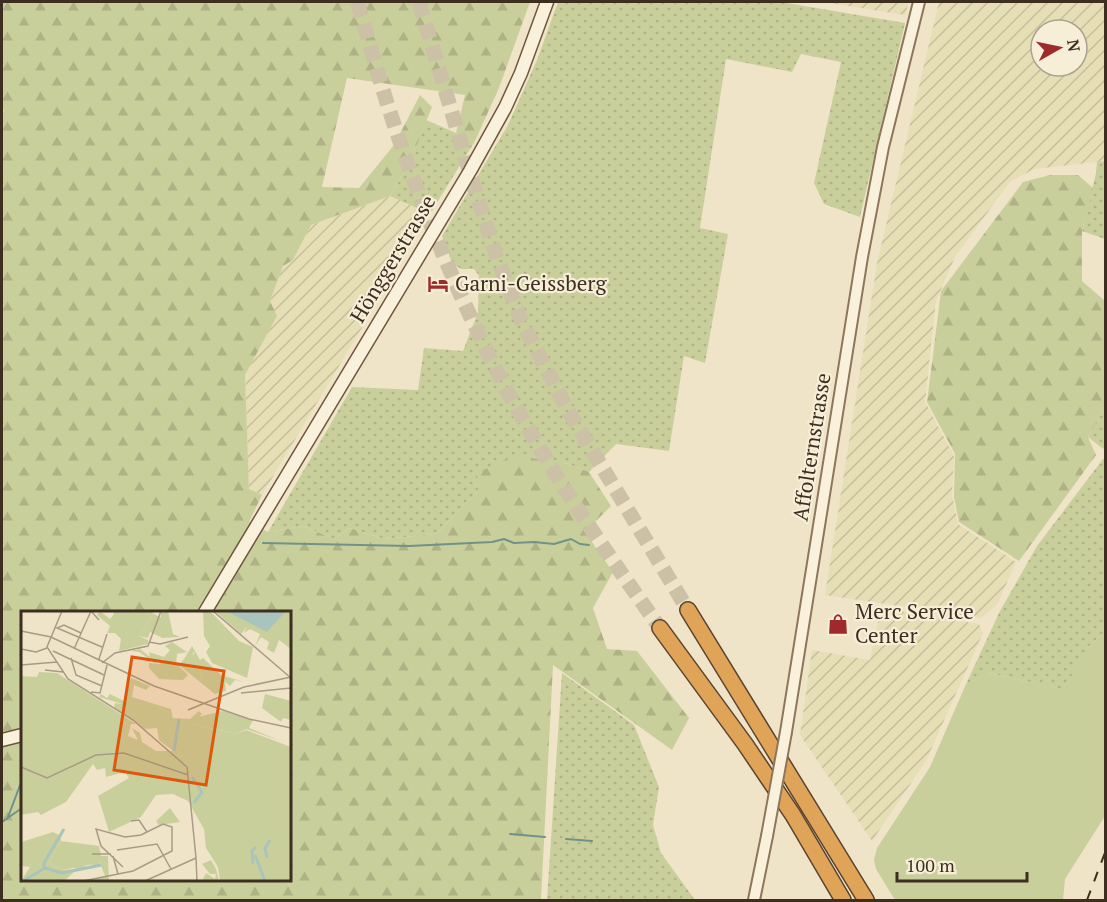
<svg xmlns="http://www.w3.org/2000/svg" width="1107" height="902" font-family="'PT Serif',serif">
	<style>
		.farmland { fill: url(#farmland-furrows); fill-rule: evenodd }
		.grass { fill: url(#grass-dots) }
		.forest { fill: url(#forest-firs); fill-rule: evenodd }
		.green { fill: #c9cf9b }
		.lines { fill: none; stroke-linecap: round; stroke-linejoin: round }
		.stream { stroke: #6f938a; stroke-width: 2 }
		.motorway-tunnel { stroke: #ccc0a6; stroke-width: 15; stroke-dasharray: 15 8; stroke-linecap: butt }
		.tertiary-casing { stroke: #8d765c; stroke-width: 14 }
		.secondary-casing { stroke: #6f573f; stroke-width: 15 }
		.motorway-casing { stroke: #5b4430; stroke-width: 18 }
		.tertiary { stroke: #faf1dc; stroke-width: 10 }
		.secondary { stroke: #faf1dc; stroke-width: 12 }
		.motorway { stroke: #e0a458; stroke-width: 15 }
		.rail { stroke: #3d2e20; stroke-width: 2; stroke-dasharray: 10 10; stroke-linecap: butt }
		.tertiary-bridge-casing { stroke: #8d765c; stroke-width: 14; stroke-linecap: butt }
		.tertiary-bridge { stroke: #faf1dc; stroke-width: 10 }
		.labels { text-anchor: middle; stroke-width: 4.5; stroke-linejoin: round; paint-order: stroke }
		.street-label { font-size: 21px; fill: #3d2e20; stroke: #f7eed8 }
		.poi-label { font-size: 21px; fill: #3d2e20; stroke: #f7eed8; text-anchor: start }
		.inset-river { fill: none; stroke: #a9c4bc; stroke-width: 3 }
		.inset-road { fill: none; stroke: #a89b85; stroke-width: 1.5 }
		.view { fill: #df570d; fill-opacity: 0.15; stroke: #df570d; stroke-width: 3 }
		.inset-edge { fill: none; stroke: #3d2e20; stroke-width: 3 }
	</style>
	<defs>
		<pattern id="farmland-furrows" width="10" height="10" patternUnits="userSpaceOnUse" patternTransform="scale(1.5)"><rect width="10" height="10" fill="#e6deb5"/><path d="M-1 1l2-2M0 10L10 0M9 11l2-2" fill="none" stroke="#c6bf9b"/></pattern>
		<pattern id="grass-dots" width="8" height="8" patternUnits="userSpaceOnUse" patternTransform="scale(1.5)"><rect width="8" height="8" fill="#c9cf9b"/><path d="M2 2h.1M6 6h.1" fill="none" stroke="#aeb285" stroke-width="1.8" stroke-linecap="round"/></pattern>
		<pattern id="forest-firs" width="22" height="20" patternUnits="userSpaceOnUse" patternTransform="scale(1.5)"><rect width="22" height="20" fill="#c9cf9b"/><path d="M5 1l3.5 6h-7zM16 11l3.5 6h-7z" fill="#aeb285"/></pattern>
	</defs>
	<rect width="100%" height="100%" fill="#f0e4c8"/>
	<g class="farmland">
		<path d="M823,2H909L905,15Z"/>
		<path d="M939,2H1105V161L1034,169L1010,182L955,257L936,301L925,402L954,456L952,495L958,524L1016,562L997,605L981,618L825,595L877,263ZM1041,30H1077V66H1041Z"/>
		<path d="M390,196L430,214L262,495L249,489L245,375L277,316L270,301L283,266L293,260L311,225Z"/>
		<path d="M881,608L979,624L983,633L926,761L872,841L800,735L812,650L870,660Z"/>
	</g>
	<g class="grass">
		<path d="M558,2H781L905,23L860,217L824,204L814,183L841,62L801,54L792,72L726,59L700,228L728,234L705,363L684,356L669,451L616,444L589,472L563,462L478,491L436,534L384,539L350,528L334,539L303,526L268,532L352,387L418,390L424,348L463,351L478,312L479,276L474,269H461L452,263L442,236L508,125L537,60Z"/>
		<path d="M426,120L475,141L430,214L390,196L409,164Z"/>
		<path d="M1105,161V239L1082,231L1096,173L1097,162Z"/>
		<path d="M1105,408V445L1103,449L1088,437Z"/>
		<path d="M1103,459H1105V632L1088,647L1065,690L989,673L966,684L1000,611L1037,546Z"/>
		<path d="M562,673L634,725L659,787L653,825L661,853L695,900H547Z"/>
	</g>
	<g class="forest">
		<path d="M2,2H530L499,88L475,141L456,133L465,95L347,78L322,187L359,188L394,145L420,95L432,107L409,164L390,196L311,225L293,260L283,266L270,301L277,316L245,375L249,489L262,495L249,522L268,532L303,526L334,539L350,528L384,539L436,534L478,491L477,473L513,456L563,462L589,472L611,506L585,532L613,572L593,608L607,649L637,651L689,718L672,750L553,665L541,900H2V113L4,111L2,106ZM22,612H290V880H22Z"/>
		<path d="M1050,175H1078L1093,188L1082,231V281L1105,301V408L1088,437L1096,455L1019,561L959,522L954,497L955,454L927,402L941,291L1023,182Z"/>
	</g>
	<path class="green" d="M1105,632V816L1065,879L1063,900H895L876,869L874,860L877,848L930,767L966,684L988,673L1064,689L1087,648Z"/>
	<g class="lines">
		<g class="stream">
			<path d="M263,543L409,546L492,542L504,539L514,543L534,542L554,544L571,539L580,544L589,545"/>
			<path d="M8,817L22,780"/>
			<path d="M2,822L22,808"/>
			<path d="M510,834L545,837"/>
			<path d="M566,839L592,841"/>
		</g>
		<g class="motorway-tunnel">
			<path d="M357,2C368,36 377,72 388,106C418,198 455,289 499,375C545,465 602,546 660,628"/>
			<path d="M419,2L474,187L497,258L522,322L566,407L688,610"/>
		</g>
		<g class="tertiary-casing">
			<g id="tertiary">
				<path d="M786,732L862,257L883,147L919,2"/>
				<path d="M754,900L767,836"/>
			</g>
		</g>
		<g class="secondary-casing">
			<g id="secondary">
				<path d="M205,612L470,171L505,108L521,73L547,2"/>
				<path d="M2,740L22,735"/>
			</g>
		</g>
		<g class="motorway-casing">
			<g id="motorway">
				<path d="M688,610L866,900"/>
				<path d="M660,628L745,744L793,815L843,900"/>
			</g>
		</g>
		<use href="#tertiary" class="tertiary"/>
		<use href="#secondary" class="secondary"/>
		<use href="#motorway" class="motorway"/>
		<path class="rail" d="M1087,900L1106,850"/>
		<g class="tertiary-bridge-casing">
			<path id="tertiary-bridge" d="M767,836L786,732"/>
		</g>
		<use href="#tertiary-bridge" class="tertiary-bridge"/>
	</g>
	<defs>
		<g id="hotel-bare" transform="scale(1.62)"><path d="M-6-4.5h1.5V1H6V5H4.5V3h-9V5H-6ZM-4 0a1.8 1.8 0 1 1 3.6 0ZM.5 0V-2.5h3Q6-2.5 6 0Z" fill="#9e2a2b" stroke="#f7eed8" stroke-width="2.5" paint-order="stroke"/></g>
		<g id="shop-bare" transform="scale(1.62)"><path d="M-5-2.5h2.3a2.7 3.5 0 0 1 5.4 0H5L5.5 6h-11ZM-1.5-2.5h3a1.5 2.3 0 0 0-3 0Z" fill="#9e2a2b" stroke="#f7eed8" stroke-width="2.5" paint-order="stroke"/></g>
	</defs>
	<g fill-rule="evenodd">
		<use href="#hotel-bare" x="438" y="284"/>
		<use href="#shop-bare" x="838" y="624"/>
	</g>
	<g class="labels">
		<g class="street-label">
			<text transform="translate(393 259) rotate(-59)" y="7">Hönggerstrasse</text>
			<text transform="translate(812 447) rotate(-81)" y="7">Affolternstrasse</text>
		</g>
		<g class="poi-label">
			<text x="455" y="291">Garni-Geissberg</text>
			<text x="855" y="619">Merc Service<tspan x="855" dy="24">Center</tspan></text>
		</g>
	</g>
	<g transform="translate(21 611)">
		<rect width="270" height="270" fill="#f0e4c8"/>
		<path d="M125,0H135L131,2L141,7L140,26L129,21L127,27L118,25L131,6ZM151,31L166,41L156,43L155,55L142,48L134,52L118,41L109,40L119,38L129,46L128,41L143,46L149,39L144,35ZM170,39L181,61L179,71L158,54ZM110,67L129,75L125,79L113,74L111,86L150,98L155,123L152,140L138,129L136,117L124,118L93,97L94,92L102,93L78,86L80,83L86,87L89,83L103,90ZM202,100L232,109L228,117L260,130L225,118L215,123L171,113L177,106ZM149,197L159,211L138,214L135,210ZM40,230L78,235L80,245H87L88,270H63L84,265L79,252L41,259L28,252ZM190,249L195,258L198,270H181L185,262L194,268L195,263H189L181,253Z" fill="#c9cf9b"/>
		<path d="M79,0L89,8L93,3L91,0H125L131,6L118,25L127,29V33L98,40L100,28L94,22H86L89,15L76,4ZM140,0H147L152,23L159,26L140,27ZM205,0L270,5V38L258,29L253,42L246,38L248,31L240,26L234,35L239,23L229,18L223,22L226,15L220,23ZM142,48L157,54L167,64L162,69L138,68L128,57V52L139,53ZM18,61L36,62L115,113H110L107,125L117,129L111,117L119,122L121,131L135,140H152L155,123L148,114L151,107L169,108L178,100L181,103L171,113L215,123L225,119L270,136V270H199L197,256L185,237L183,218L167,190L152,183L135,184L120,206L88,221L77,185L108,167L104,161L85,166L84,157L76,159L72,153L45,191L20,204L17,201L0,204V65L16,66ZM244,83L270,90V109L262,107L260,111L241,97ZM32,221L40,225V230L28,252L41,259L54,258V254L68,256L75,251L83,255L53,261L43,270H0L9,256L0,255V231Z" fill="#c9cf9b"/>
		<path d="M182,0H189L218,30L232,36L226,67L191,52L185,41L189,35L183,25Z" fill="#c9cf9b"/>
		<path d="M194,0H270V5L248,22L226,15L220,23ZM171,35L179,49L182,47L200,64L223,71L214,69L209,75L204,71L205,80L194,83L179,71L181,61L173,53V41L163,48Z" fill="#c9cf9b"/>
		<path d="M205,0H265L246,21Z" fill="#a9c4bc"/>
		<path class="inset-river" d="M153,140L158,108M171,166L181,181L173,192M234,244L244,270M246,247L244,237L249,229M232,253L231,240L235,236M23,257V252L43,218M2,270L24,257L41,262L80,254"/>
		<path class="inset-road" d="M41,0L26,36L47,68L112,109L166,156L175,247M192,0L270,67M0,20L30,26L133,75L228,108L270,117M60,22L43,14L36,17L81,36M128,31L139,33L167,26M0,38L15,41L26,37M53,38L70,0L78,9M32,40L83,64M50,47L55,64L81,75M78,48L86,23M81,52L94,42L127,35L140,0M0,54L36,51M24,59L42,61M70,81L79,82L86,54M220,82L270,77M167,99L223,76L270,66M0,156L26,167L75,144L103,142L167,164M110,210L118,209L126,221M96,239L136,233L150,258M71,243H90M92,245L97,263M175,247L176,270M62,270L112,260L151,240V216L142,213L120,224L104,226L75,218L80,235L102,256M124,270L175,247"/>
		<path class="view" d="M111,46L203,60L185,174L93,159Z"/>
		<rect width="270" height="270" class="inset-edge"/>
	</g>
	<rect width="1107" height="902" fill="none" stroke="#3d2e20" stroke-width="6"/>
	<g transform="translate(1059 48) rotate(81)"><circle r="28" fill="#f7eed8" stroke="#ada18e" stroke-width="1.5"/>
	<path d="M0-4.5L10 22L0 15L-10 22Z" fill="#9e2a2b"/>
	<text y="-9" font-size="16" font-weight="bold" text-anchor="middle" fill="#3d2e20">N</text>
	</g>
	<path d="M897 872v9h130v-9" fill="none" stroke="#3d2e20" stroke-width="3"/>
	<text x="906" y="872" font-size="18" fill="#3d2e20" stroke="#f7eed8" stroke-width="4.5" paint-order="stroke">100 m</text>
</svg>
